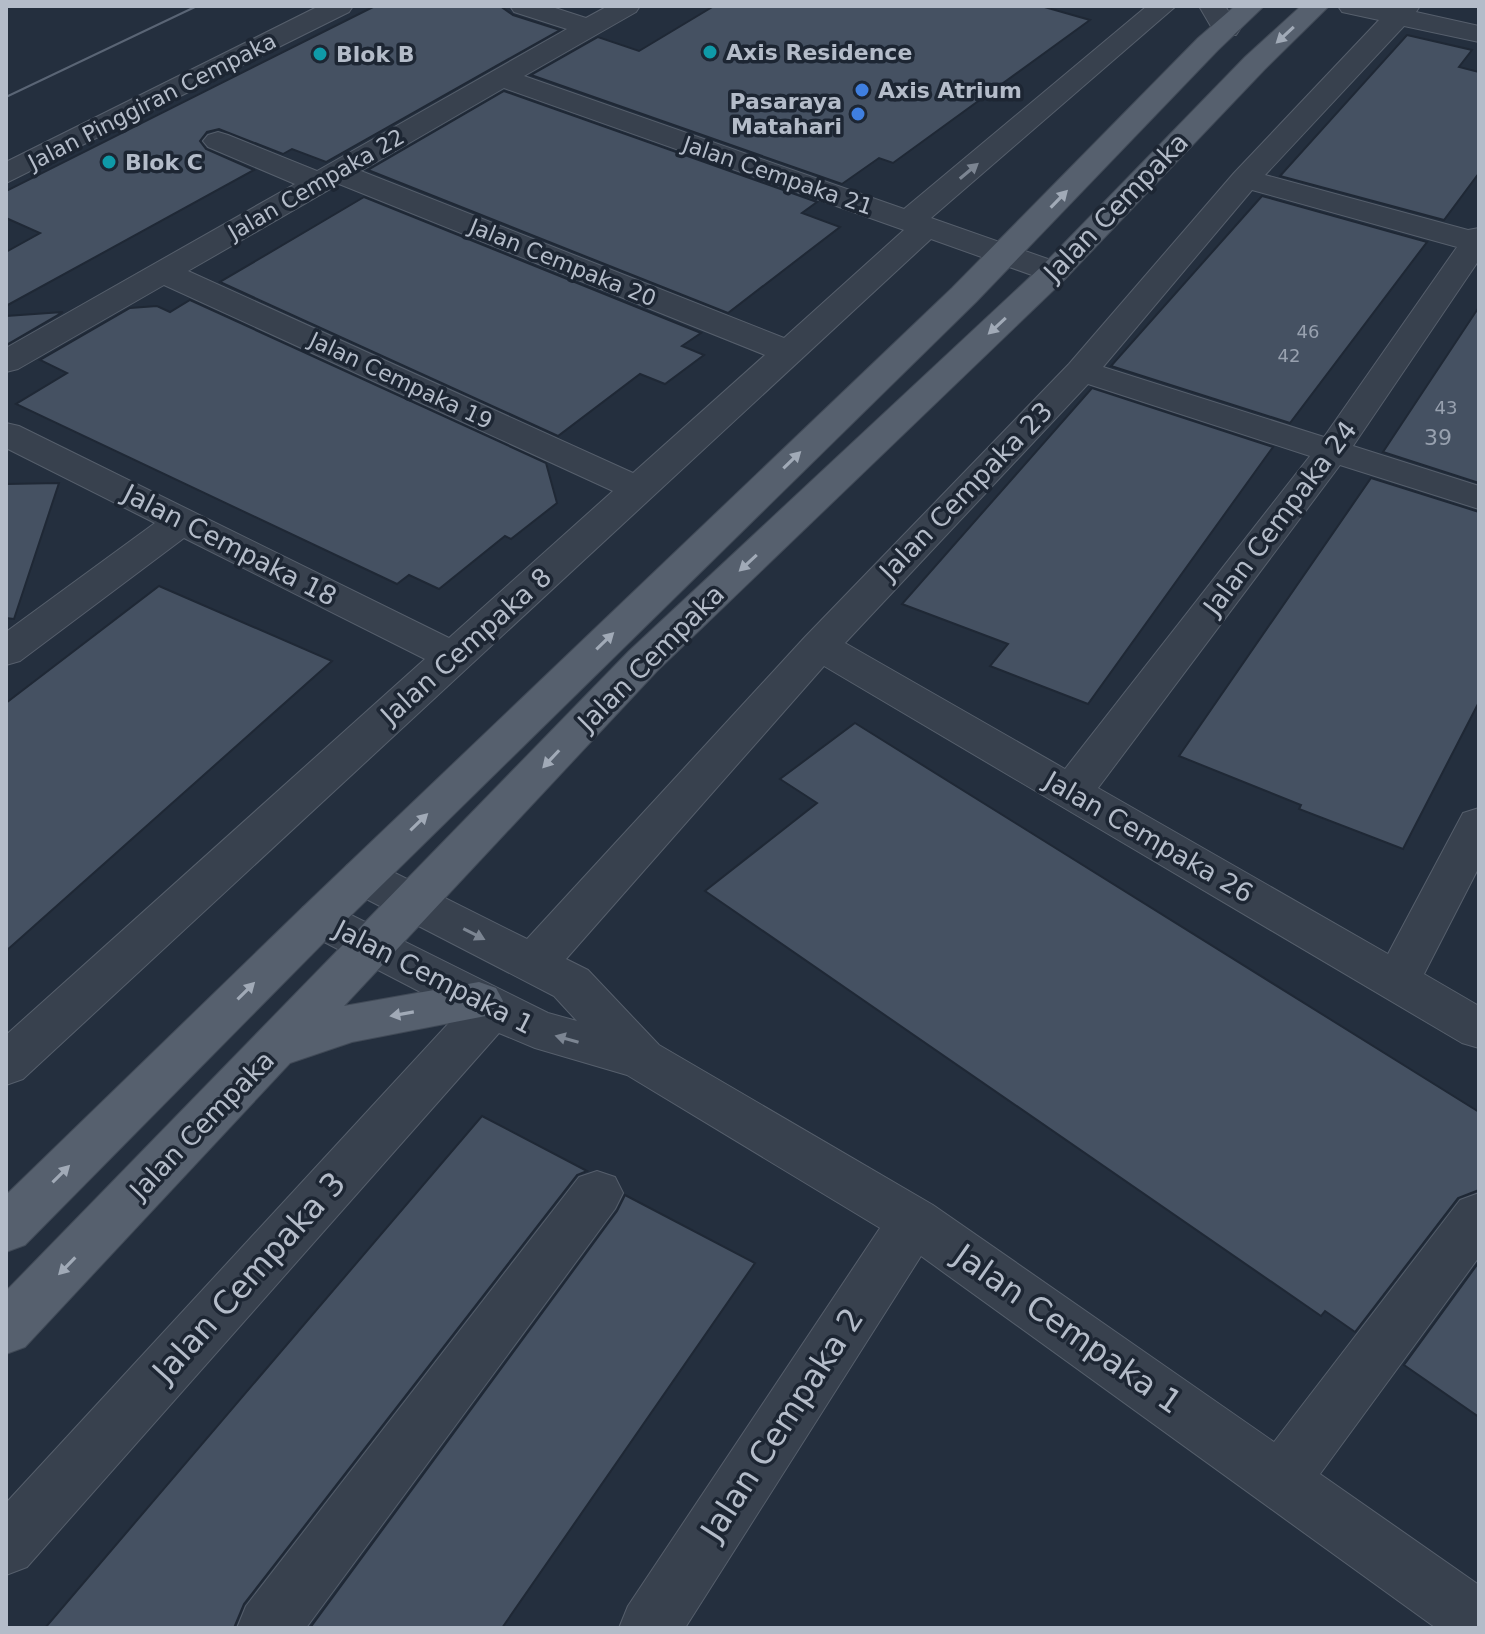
<svg xmlns="http://www.w3.org/2000/svg" width="1485" height="1634" font-family="'DejaVu Sans',sans-serif">
	<style>
		.building { fill: #455162; stroke: #1f2835; stroke-width: 2 }
		.lines { fill: none; stroke-linecap: round; stroke-linejoin: round }
		.minor-casing { stroke: #565f6c; stroke-width: 2 }
		.major-casing { stroke: #414a57; stroke-width: 2 }
		.minor { fill: #38414e; fill-rule: evenodd }
		.major { fill: #56606e; fill-rule: evenodd }
		.tram { stroke: #5a6575; stroke-width: 2 }
		.oneway { fill: #a1aab7 }
		.oneway2 { fill: #7c8592 }
		.culture-dot { fill: #0f9aa8; stroke: #1d2633; stroke-width: 3 }
		.shop-dot { fill: #3f7fe0; stroke: #1d2633; stroke-width: 3 }
		.labels { text-anchor: middle; stroke-width: 7; stroke-linejoin: round; paint-order: stroke }
		.far-number-label { font-size: 18px; fill: #98a1af }
		.far-poi-label { font-size: 22px; font-weight: bold; fill: #b4bcc9; stroke: #1d2633; text-anchor: start }
		.far-street-label { font-size: 22px; fill: #b4bcc9; stroke: #1d2633 }
		.number-label { font-size: 22px; fill: #98a1af }
		.street-label { font-size: 26px; fill: #b4bcc9; stroke: #1d2633 }
		.near-street-label { font-size: 32px; fill: #b4bcc9; stroke: #1d2633 }
	</style>
	<rect width="100%" height="100%" fill="#242f3e"/>
	<g class="building">
		<path d="M375,6H500L513,15L560,30L326,162L292,149L283,154L219,129L207,132L200,141L206,149L254,170L6,306V252L40,233L6,218V191Z"/>
		<path d="M714,6H1041L1090,20L893,163L879,158L842,184L531,75L598,37L639,51Z"/>
		<path d="M1407,35L1472,50L1459,67L1479,72V173L1444,220L1280,176Z"/>
		<path d="M504,91L817,202L802,213L840,227L728,313L368,170Z"/>
		<path d="M1262,196L1427,242L1290,423L1111,366Z"/>
		<path d="M364,197L701,333L682,346L704,355L665,384L640,374L558,436L220,282Z"/>
		<path d="M190,300L546,463L557,503L511,539L505,536L439,589L409,575L397,584L16,404L67,373L40,360L130,308L157,306L170,312Z"/>
		<path d="M1479,307V483L1383,452Z"/>
		<path d="M63,312L8,344L6,343V316Z"/>
		<path d="M1092,388L1273,447L1088,704L990,666L1008,644L902,604Z"/>
		<path d="M1371,478L1479,512V702L1403,849L1299,809L1301,805L1179,756Z"/>
		<path d="M59,483L14,619L6,618V484Z"/>
		<path d="M159,586L332,661L6,951V703Z"/>
		<path d="M855,723L1479,1112V1190L1458,1198L1355,1332L1325,1311L1321,1316L705,891L817,803L780,779Z"/>
		<path d="M482,1116L587,1171L577,1175L244,1604L234,1628H45Z"/>
		<path d="M625,1195L755,1263L502,1628H310L617,1211Z"/>
		<path d="M1479,1262V1417L1404,1365Z"/>
	</g>
	<g class="lines">
		<g class="minor-casing">
			<g id="minor">
				<path d="M319,6H353L349,12L6,183V162Z"/>
				<path d="M510,6H549L586,18L608,6H640L636,12L524,76L904,209L1147,6H1176L931,218L1065,265L1070,272L1065,279L1054,282L1043,279L931,239L23,1079L6,1085V1035L425,659L184,538L20,661L6,665V632L155,523L6,448V423L19,426L449,638L613,491L164,285L18,369L6,372V348L295,184L208,147L203,141L208,135L218,132L228,135L317,171L567,29L514,12ZM504,88L904,230L784,338L361,171ZM339,184L765,355L633,473L188,271Z"/>
				<path d="M1199,6H1225L1240,29L1236,35H1216Z"/>
				<path d="M1338,6H1420L1416,12L1479,26V42L1404,26L1265,175L1468,230L1479,228V260L1353,446L1479,486V509L1340,465L1098,788L1388,954L1463,813L1479,808V867L1424,974L1479,1006V1048L1462,1043L824,666L566,959L588,970L659,1045L933,1205L1274,1442L1460,1200L1479,1193V1257L1320,1474L1479,1585V1628H1436L921,1256L685,1628H619L628,1606L880,1228L627,1075L535,1048L499,1033L27,1567L6,1575V1503L459,1012L303,931L296,919L303,907L319,902L335,907L548,1013L577,1021L554,996L347,889L340,877L347,865L363,860L379,865L527,939L805,637L1069,364L1234,173L1379,20L1342,12ZM1252,190L1457,247L1324,437L1103,367ZM1088,384L1310,456L1065,769L845,643Z"/>
				<path d="M597,1171L615,1177L623,1193L615,1209L306,1628H237L246,1606L579,1177Z"/>
			</g>
		</g>
		<g class="major-casing">
			<g id="major">
				<path d="M1235,6H1264L1218,50L976,302L335,931L25,1245L6,1252V1195L303,907L952,288L1198,38Z"/>
				<path d="M1301,6H1329L1265,69L1065,279L657,671L344,1006L479,982L496,988L503,1001L496,1014L352,1042L290,1063L25,1347L6,1354V1291L629,651L1043,265L1245,57Z"/>
			</g>
		</g>
		<use href="#minor" class="minor"/>
		<use href="#major" class="major"/>
		<path class="tram" d="M6,97L197,6"/>
	</g>
	<defs><path id="oneway-solid" d="M-6-.8H1V-3.2L6.5 0L1 3.2V.8H-6Z" transform="scale(2)"/></defs>
	<g class="oneway">
		<use href="#oneway-solid" transform="translate(1285 35) rotate(137)"/>
		<use href="#oneway-solid" transform="translate(1059 199) rotate(-46)"/>
		<use href="#oneway-solid" transform="translate(997 326) rotate(137)"/>
		<use href="#oneway-solid" transform="translate(792 460) rotate(-44)"/>
		<use href="#oneway-solid" transform="translate(748 563) rotate(137)"/>
		<use href="#oneway-solid" transform="translate(605 641) rotate(-44)"/>
		<use href="#oneway-solid" transform="translate(551 759) rotate(133)"/>
		<use href="#oneway-solid" transform="translate(419 822) rotate(-44)"/>
		<use href="#oneway-solid" transform="translate(246 991) rotate(-45)"/>
		<use href="#oneway-solid" transform="translate(402 1014) rotate(170)"/>
		<use href="#oneway-solid" transform="translate(61 1174) rotate(-45)"/>
		<use href="#oneway-solid" transform="translate(67 1266) rotate(134)"/>
	</g>
	<g class="oneway2">
		<use href="#oneway-solid" transform="translate(969 171) rotate(-40)"/>
		<use href="#oneway-solid" transform="translate(474 934) rotate(27)"/>
		<use href="#oneway-solid" transform="translate(567 1039) rotate(-164)"/>
	</g>
	<g class="culture-dot">
		<circle cx="710" cy="52" r="8"/>
		<circle cx="320" cy="54" r="8"/>
		<circle cx="109" cy="162" r="8"/>
	</g>
	<g class="shop-dot">
		<circle cx="862" cy="90" r="8"/>
		<circle cx="858" cy="114" r="8"/>
	</g>
	<g class="labels">
		<g class="far-number-label">
			<text x="1308" y="338">46</text>
			<text x="1289" y="362">42</text>
			<text x="1446" y="414">43</text>
		</g>
		<g class="far-poi-label">
			<text x="726" y="60">Axis Residence</text>
			<text x="336" y="62">Blok B</text>
			<text x="878" y="98">Axis Atrium</text>
			<text x="842" y="109" text-anchor="end">Pasaraya<tspan x="842" dy="25">Matahari</tspan></text>
			<text x="125" y="170">Blok C</text>
		</g>
		<g class="far-street-label">
			<text transform="translate(152 101) rotate(-27)" y="8">Jalan Pinggiran Cempaka</text>
			<text transform="translate(778 175) rotate(19)" y="8">Jalan Cempaka 21</text>
			<text transform="translate(316 184) rotate(-30)" y="8">Jalan Cempaka 22</text>
			<text transform="translate(563 262) rotate(22)" y="8">Jalan Cempaka 20</text>
			<text transform="translate(401 380) rotate(25)" y="8">Jalan Cempaka 19</text>
		</g>
		<g class="number-label">
			<text x="1438" y="445">39</text>
		</g>
		<g class="street-label">
			<text transform="translate(1116 207) rotate(-46)" y="9">Jalan Cempaka</text>
			<text transform="translate(966 491) rotate(-46)" y="9">Jalan Cempaka 23</text>
			<text transform="translate(1280 518) rotate(-53)" y="9">Jalan Cempaka 24</text>
			<text transform="translate(230 545) rotate(27)" y="9">Jalan Cempaka 18</text>
			<text transform="translate(466 646) rotate(-42)" y="9">Jalan Cempaka 8</text>
			<text transform="translate(651 658) rotate(-45)" y="9">Jalan Cempaka</text>
			<text transform="translate(1149 837) rotate(30)" y="9">Jalan Cempaka 26</text>
			<text transform="translate(434 977) rotate(27)" y="9">Jalan Cempaka 1</text>
			<text transform="translate(202 1125) rotate(-46)" y="9">Jalan Cempaka</text>
		</g>
		<g class="near-street-label">
			<text transform="translate(249 1277) rotate(-48)" y="11">Jalan Cempaka 3</text>
			<text transform="translate(1068 1329) rotate(35)" y="11">Jalan Cempaka 1</text>
			<text transform="translate(782 1424) rotate(-57)" y="11">Jalan Cempaka 2</text>
		</g>
	</g>
	<rect width="1485" height="1634" fill="none" stroke="#b4bcc9" stroke-width="16"/>
</svg>
